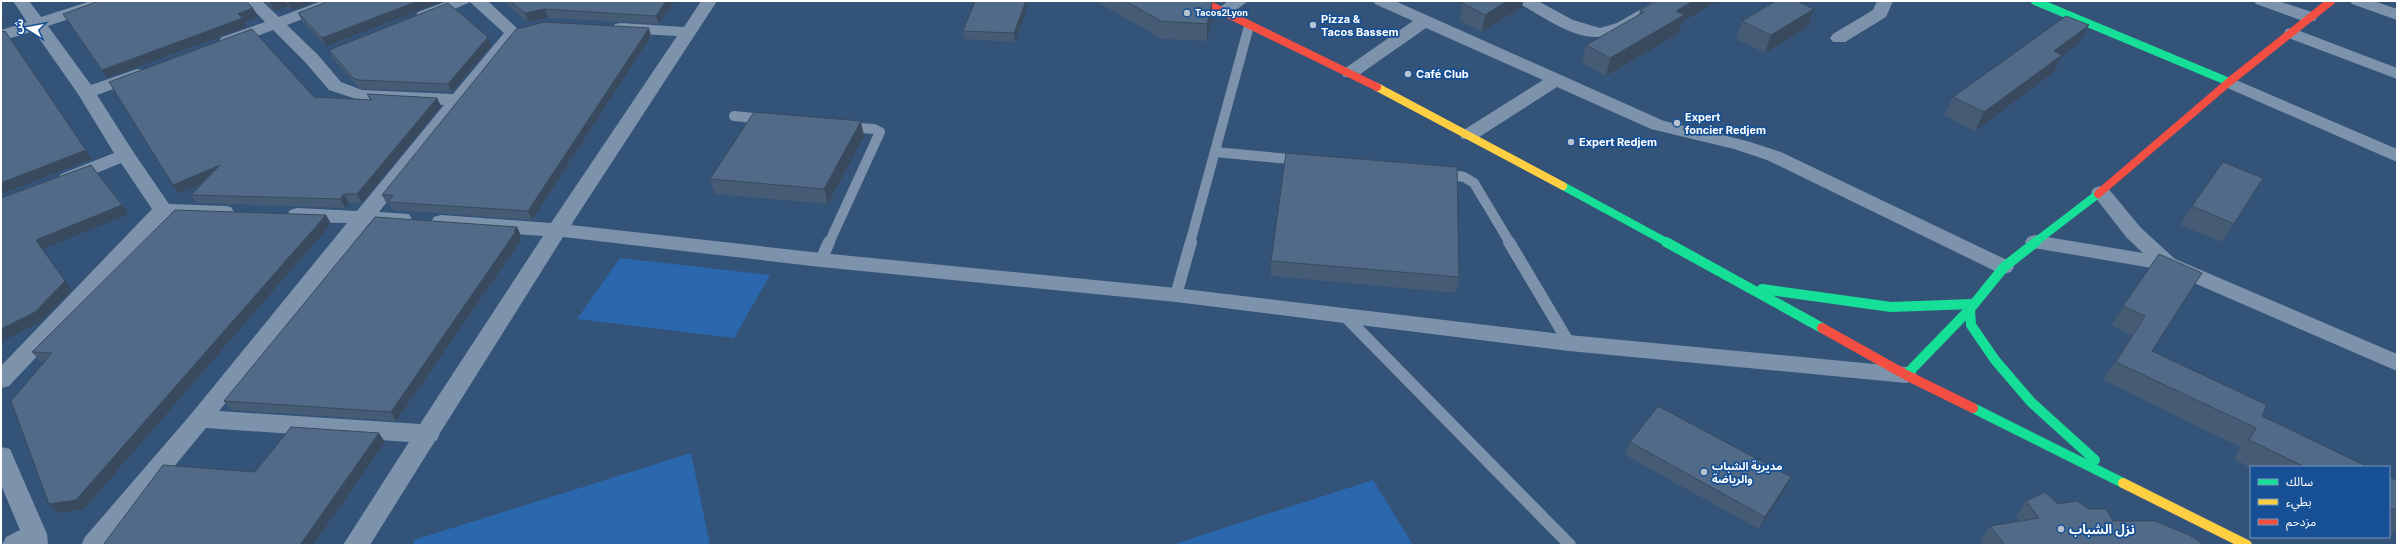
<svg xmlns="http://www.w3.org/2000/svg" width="2398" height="546" font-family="Inter,'Noto Sans Arabic',sans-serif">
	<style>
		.green { fill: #2b67ac }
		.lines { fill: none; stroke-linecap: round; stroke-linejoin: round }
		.lane-far1 { stroke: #7d93ab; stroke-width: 10 }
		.lane { stroke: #7d93ab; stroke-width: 12 }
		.street { fill: #7d93ab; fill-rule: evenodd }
		.fast-far1 { stroke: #16e098; stroke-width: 8 }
		.fast { stroke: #16e098; stroke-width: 10 }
		.slow-far1 { stroke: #ffcf43; stroke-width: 8 }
		.slow { stroke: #ffcf43; stroke-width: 10 }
		.jam-far1 { stroke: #f24e42; stroke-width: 8 }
		.jam { stroke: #f24e42; stroke-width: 10 }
		.wall { fill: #465b74 }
		.shaded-wall { fill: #394a5e }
		.building { fill: #516a87; stroke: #394a5e }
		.poi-dot { fill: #b8c3d0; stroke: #175095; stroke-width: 1.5 }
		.labels { text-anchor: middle; stroke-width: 3.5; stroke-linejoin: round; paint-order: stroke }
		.far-poi-label { font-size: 9px; font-weight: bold; fill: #fff; stroke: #175095; text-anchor: start }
		.poi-label { font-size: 11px; font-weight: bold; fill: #fff; stroke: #175095; text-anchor: start }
		.near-poi-label { font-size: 13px; font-weight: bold; fill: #fff; stroke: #175095; text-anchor: start }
	</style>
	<rect width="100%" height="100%" fill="#345378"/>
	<g class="green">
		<path d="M620,258L770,275L734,338L577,319Z"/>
		<path d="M691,453L710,545H414V540Z"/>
		<path d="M1373,480L1413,545H1171Z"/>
	</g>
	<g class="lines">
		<g class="lane-far1">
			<path d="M734,116L765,119"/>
			<path d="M1215,152L1300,160"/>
			<path d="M1442,173L1464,177L1474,183L1510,243"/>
			<path d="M829,243L880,132L874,129L848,127"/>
			<path d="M1190,243L1249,26"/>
		</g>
		<g class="lane">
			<path d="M1509,242L1569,343"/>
			<path d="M821,260L829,242"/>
			<path d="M1176,295L1191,242"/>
			<path d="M1343,314L1570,545"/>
		</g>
		<g class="street">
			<path d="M13,1H29L41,17L91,1H116L114,4L48,26L91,85L137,69L143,70L146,74L143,78L97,95L134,153L169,204L224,206L231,207L234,212L231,217L224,218L168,217L9,386L1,388V366L152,209L121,163L75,182L68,184L61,182L58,178L61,174L114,153L78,94L34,31L1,41V30L27,22Z"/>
			<path d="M245,1H262L279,17L322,1H345L343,4L287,25L318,55L341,82L362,90L453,94L504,33L470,2L430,20H418L416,16L418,12L448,1H488L521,32L379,212L409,214L412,219L409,224L402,226L369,224L219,411L420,424L543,236L441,229L434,227L431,222L434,217L441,215L551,223L677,36L621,33L615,32L613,28L615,24L621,23L684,27L701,1H717L571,225L821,253L1176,288L1569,335L1906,367L1914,369L1917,375L1914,381L1906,383L1569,351L1176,302L821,267L563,237L440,433L437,440L435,441L370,545H343L409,442L206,428L109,545H81L85,537L192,413L347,223L297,222L290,220L287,215L290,210L297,208L357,211L444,105L359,100L329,90L306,63L273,30L234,45H222L219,41L222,37L265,22Z"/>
			<path d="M1228,1H1248L1228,16H1216L1214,12Z"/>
			<path d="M1373,1H1395L1664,121L1747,141L1781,152L2011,262L2014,267L2011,272L2004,274L1997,272L1767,160L1734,149L1651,129L1557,87L1476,139H1462L1460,135L1462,131L1543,80L1426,28L1356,77H1344L1341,73L1344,69L1413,21L1375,4Z"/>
			<path d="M1518,1H1538L1573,20L1600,28L1617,23L1655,1H1675C1669,9 1656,15 1647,20C1592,53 1570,33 1520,4Z"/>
			<path d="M1877,1H1893L1886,17L1845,42H1833L1830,38L1833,34L1873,10Z"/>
			<path d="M2254,1H2278L2315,13L2317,17L2315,21H2303L2256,4Z"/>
			<path d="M2350,1H2374L2397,9V20L2352,4Z"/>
			<path d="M2292,28L2397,68V79L2286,37L2284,33L2286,29Z"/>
			<path d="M2229,77L2397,149V162L2223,86L2220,82L2223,78Z"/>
			<path d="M2101,186L2108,188L2141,228L2175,259L2397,354V371L2164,270L2028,247L2025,242L2028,237L2035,235L2143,253L2127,238L2091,192L2094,188Z"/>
			<path d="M1,447L10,449L13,456L47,534L48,545H2L6,537L20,530L1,485Z"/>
		</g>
		<g class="fast-far1">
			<path d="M2035,1L2229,82"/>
			<path d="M1563,186L1668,243"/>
			<path d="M2034,243L2098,194"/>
		</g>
		<g class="fast">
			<path d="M1666,242L1822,328"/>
			<path d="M1762,289L1891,307L1972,304"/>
			<path d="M1970,309L1971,325L1995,360L2031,402L2095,460"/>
			<path d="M1906,375L1970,309L2004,267L2036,242"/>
			<path d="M1973,408L2123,483"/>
		</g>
		<path class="slow-far1" d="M1377,87L1563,186"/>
		<path class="slow" d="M2123,483L2247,545"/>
		<g class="jam-far1">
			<path d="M1201,1L1377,87"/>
			<path d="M2098,194L2229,82L2331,1"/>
		</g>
		<path class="jam" d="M1822,328L1906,375L1973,408"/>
	</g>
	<g class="wall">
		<path d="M264,1H318L292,10L288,6L275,11Z"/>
		<path d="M329,1H440L441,2L326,46L302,21L298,13Z"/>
		<path d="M503,1H673L674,2L659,24L548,18L528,22Z"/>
		<path d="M1095,1H1211L1212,20L1207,41L1162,39Z"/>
		<path d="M1466,1H1523L1522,7L1482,32L1460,21L1462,3Z"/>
		<path d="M1027,9L1015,42L964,39L963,31Z"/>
		<path d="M1814,9L1808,27L1765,53L1736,39L1742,21Z"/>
		<path d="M1640,10L1682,22L1679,33L1606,76L1582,63L1586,45L1639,15Z"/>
		<path d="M651,36L532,220L393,210L389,204H387L382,195Z"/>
		<path d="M488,37L491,46L452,92L362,89L358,87L333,59L329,50Z"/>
		<path d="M2079,43L2061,57L2053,73L1975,131L1944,115L1953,97Z"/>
		<path d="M367,94L437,98L441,106L362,203H349L345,208L197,203L191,195L201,184L179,193L173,185L314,97L370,100Z"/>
		<path d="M864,136L828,204L715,194L710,179Z"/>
		<path d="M2192,206L2234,224L2221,242L2180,225Z"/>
		<path d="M326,215L331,224L84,509L57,513L49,504L45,361H40L32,352Z"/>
		<path d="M517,227L521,236L520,238L521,240L396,421L230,410L224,401Z"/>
		<path d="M2159,254L2152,351L2262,416L2368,467H2251V468L2234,459L2240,447L2103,380L2132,335L2111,325Z"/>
		<path d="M1271,261L1459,277L1456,293L1271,276Z"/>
		<path d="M1630,442L1785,489L1759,529L1625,455Z"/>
		<path d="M2389,477L2397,480V529L2390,536L2389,535Z"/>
		<path d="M2026,501L2058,504L2089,509L2113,521L2205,545H1983L1980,541L1990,526L2019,521L2016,516Z"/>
	</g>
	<g class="shaded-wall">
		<path d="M274,1H285L288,6L275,11L270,2Z"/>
		<path d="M291,1H318L292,10L288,2Z"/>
		<path d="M418,1H440L441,2L326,46L322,38Z"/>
		<path d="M666,1H673L674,2L659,24L656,16Z"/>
		<path d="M1026,1L1027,9L1015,42L1014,33Z"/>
		<path d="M1507,1H1523L1522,7L1482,32L1485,15Z"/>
		<path d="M1693,1H1718L1682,22L1679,33L1606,76L1610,58L1676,11Z"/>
		<path d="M1212,3V20L1207,41V24Z"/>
		<path d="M253,8L258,17L245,22L247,27L107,78L102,70L238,14Z"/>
		<path d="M545,9L548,18L528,22L525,13Z"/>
		<path d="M1814,9L1808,27L1765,53L1771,35Z"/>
		<path d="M1,17L4,22L1,23Z"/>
		<path d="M1,24L3,28L1,29Z"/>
		<path d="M2089,25L2079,43L2061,57L2053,73L1975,131L1984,112L2054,51Z"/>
		<path d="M649,28L651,36L532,220L528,211Z"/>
		<path d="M488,37L491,46L452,92L448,84Z"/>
		<path d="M11,39L92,159L1,194V183Z"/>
		<path d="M437,98L441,106L362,203L357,194Z"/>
		<path d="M861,121L864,136L828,204L824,189Z"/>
		<path d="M220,165L226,174L179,193L173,185Z"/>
		<path d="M344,194L349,203L345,208L340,199Z"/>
		<path d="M122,205L129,214L43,249L72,290L42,321L1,342V329L36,240Z"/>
		<path d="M326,215L331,224L84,509L57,513L49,504Z"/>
		<path d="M517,227L521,236L520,238L521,240L396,421L391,412Z"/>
		<path d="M379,433L385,442L313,545H300Z"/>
		<path d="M1791,477L1785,489L1759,529L1765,517Z"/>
	</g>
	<g class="building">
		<path d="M99,1H246L253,8L238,14L243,18L102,70L63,14Z"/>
		<path d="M329,1H418L322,38L298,13Z"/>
		<path d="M510,1H666L656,16L545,9L525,13Z"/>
		<path d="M975,1H1026L1014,33L963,31Z"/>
		<path d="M1125,1H1211L1212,3L1207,24L1161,21Z"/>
		<path d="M1466,1H1507L1485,15L1462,3Z"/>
		<path d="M1657,1H1693L1676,11L1684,15L1610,58L1586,45L1644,12L1640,10Z"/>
		<path d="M1776,1H1797L1814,9L1771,35L1742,21Z"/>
		<path d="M448,3L488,37L448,84L358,80L353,78L329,50Z"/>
		<path d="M2066,16L2089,25L2054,51L2062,55L1984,112L1953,97Z"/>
		<path d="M545,22L649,28L528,211L388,202L393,195H382L516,29Z"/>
		<path d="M252,29L314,97L372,100L367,94L437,98L357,194H344L340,199L191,195L220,165L173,185L109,82Z"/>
		<path d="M5,31L86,150L1,183V32Z"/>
		<path d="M754,112L861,121L824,189L710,179Z"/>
		<path d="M1286,153L1457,167L1459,277L1271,261Z"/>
		<path d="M2223,162L2263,178L2234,224L2192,206Z"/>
		<path d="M91,165L122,205L36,240L65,281L35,312L1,329V198Z"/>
		<path d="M175,210L326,215L76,500L49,504L11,401L52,353L32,352Z"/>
		<path d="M375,217L517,227L514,231H516L391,412L224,401Z"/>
		<path d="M2159,254L2202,273L2152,351L2267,405L2262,416L2368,467H2305L2249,440L2256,428L2116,362L2145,316L2123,306Z"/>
		<path d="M1658,406L1791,477L1765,517L1630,442Z"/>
		<path d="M291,427L379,433L300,545H103L163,465L255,472Z"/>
		<path d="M2389,477L2397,480V511L2389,507Z"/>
		<path d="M2045,492L2058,504L2077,501L2089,509H2106L2113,521H2155L2189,535L2205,545H2005L1990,526L2039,518L2026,501Z"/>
	</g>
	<g class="poi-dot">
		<circle cx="1187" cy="13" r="4"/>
		<circle cx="1313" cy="25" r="4"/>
		<circle cx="1408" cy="74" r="4"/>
		<circle cx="1677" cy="123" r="4"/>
		<circle cx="1571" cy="142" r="4"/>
		<circle cx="1704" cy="472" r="4"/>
		<circle cx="2061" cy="529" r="4"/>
	</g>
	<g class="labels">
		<g class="far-poi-label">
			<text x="1195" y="16">Tacos2Lyon</text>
		</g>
		<g class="poi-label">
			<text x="1321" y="23">Pizza &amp;<tspan x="1321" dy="13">Tacos Bassem</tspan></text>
			<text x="1416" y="78">Café Club</text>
			<text x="1685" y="121">Expert<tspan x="1685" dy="13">foncier Redjem</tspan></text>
			<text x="1579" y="146">Expert Redjem</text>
			<text x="1712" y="470">مديرية الشباب<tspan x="1712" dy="13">والرياضة</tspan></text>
		</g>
		<g class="near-poi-label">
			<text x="2069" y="534">نزل الشباب</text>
		</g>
	</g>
	<rect width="2398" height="546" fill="none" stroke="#ffffff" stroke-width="4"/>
	<rect x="2250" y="466" width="140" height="72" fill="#175095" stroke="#7496bf"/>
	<rect x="2258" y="479" width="20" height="6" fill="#16e098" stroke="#7496bf"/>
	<text x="2286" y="486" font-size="12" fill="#ffffff">سالك</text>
	<rect x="2258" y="499" width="20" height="6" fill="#ffcf43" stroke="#7496bf"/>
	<text x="2286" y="506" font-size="12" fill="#ffffff">بطيء</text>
	<rect x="2258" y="519" width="20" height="6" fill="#f24e42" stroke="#7496bf"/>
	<text x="2286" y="526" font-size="12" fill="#ffffff">مزدحم</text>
	<g transform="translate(28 28) rotate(281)" stroke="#175095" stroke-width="3" paint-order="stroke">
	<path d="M0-3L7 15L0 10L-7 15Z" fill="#ffffff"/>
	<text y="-6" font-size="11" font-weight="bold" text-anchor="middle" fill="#ffffff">ش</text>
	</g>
</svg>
